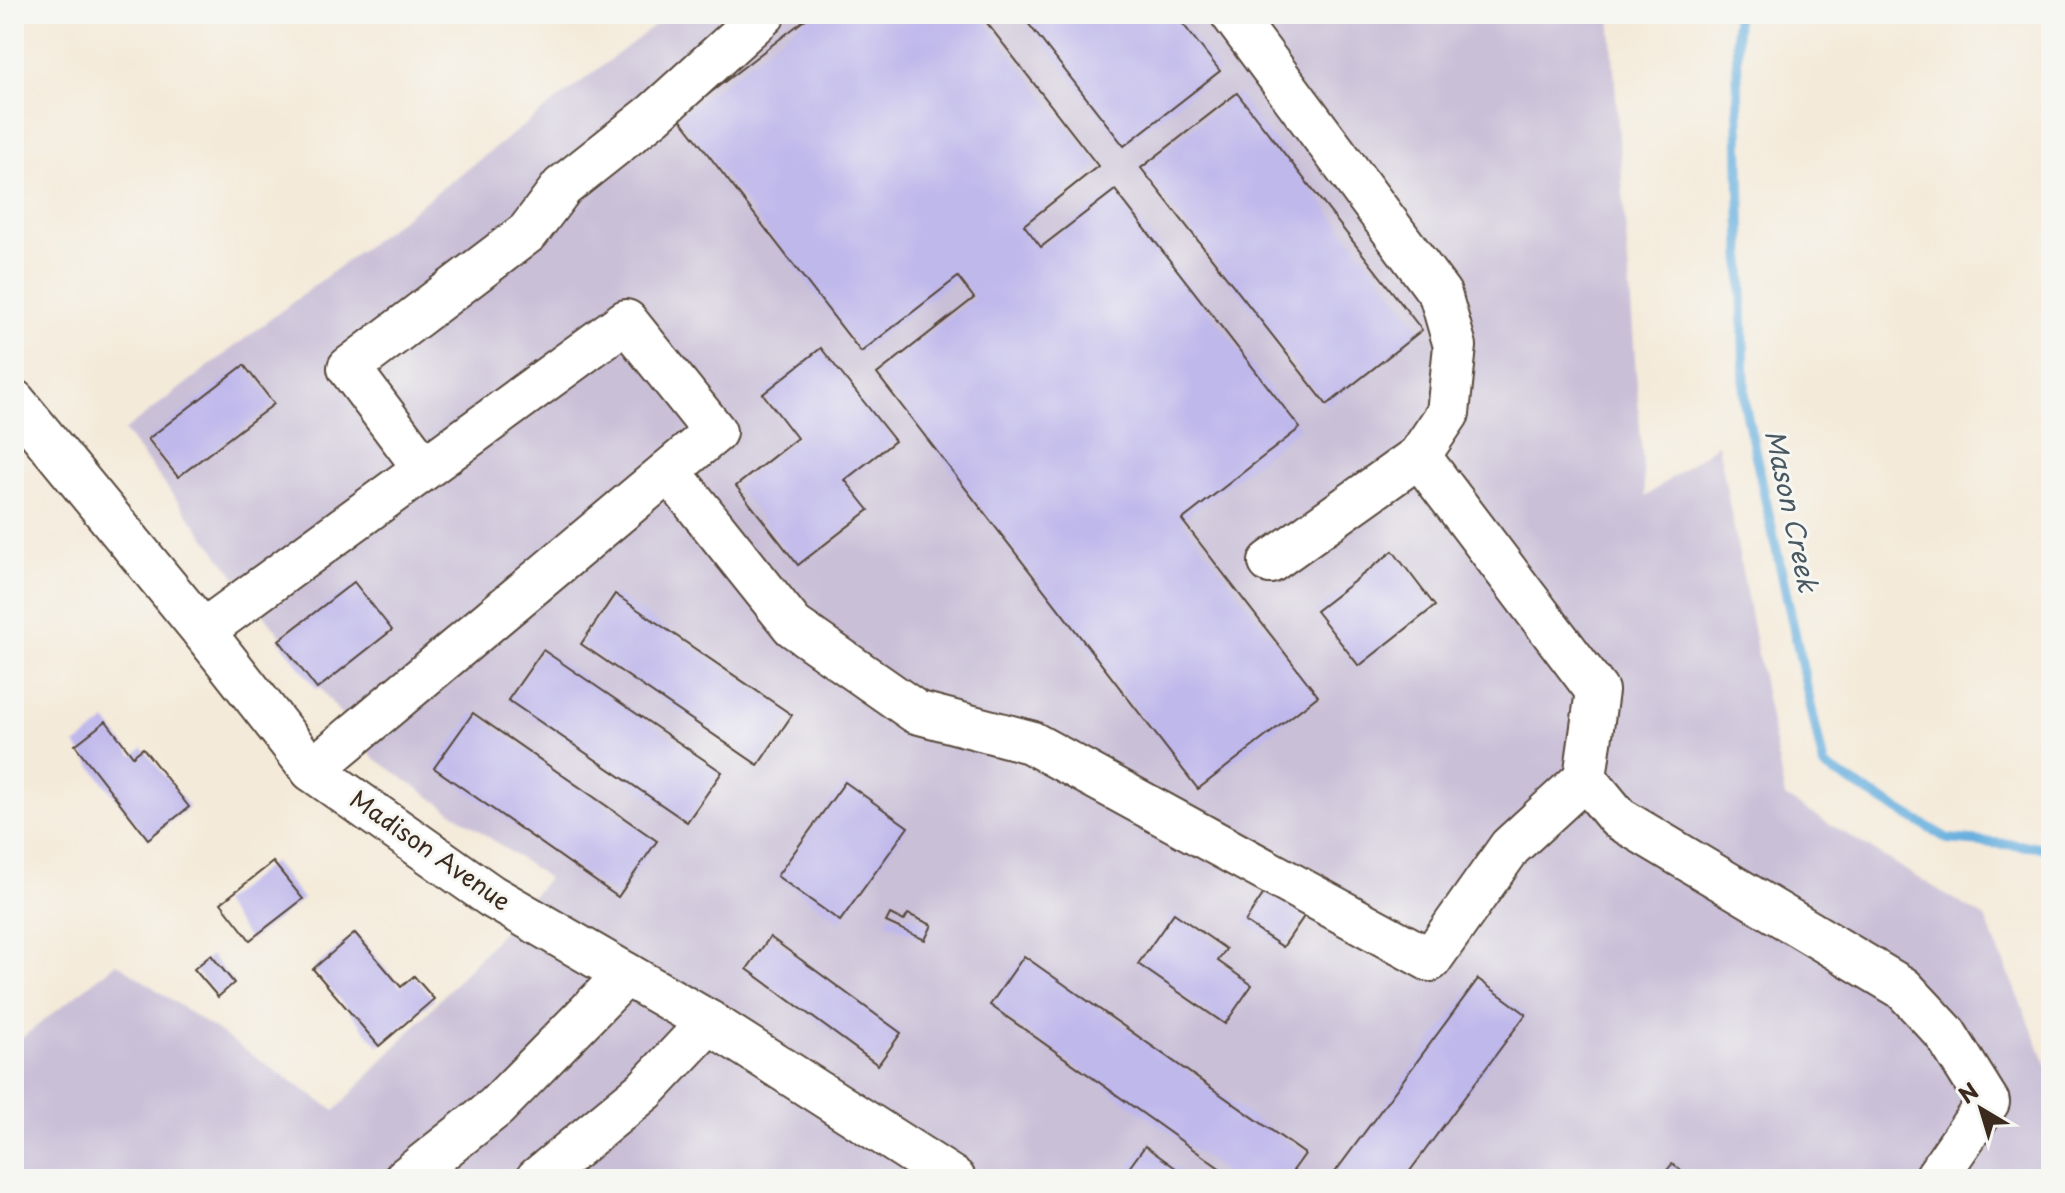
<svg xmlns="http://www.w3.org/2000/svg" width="2065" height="1193" font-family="'Playpen Sans',sans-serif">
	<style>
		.industrial { fill: #c9bfd7 }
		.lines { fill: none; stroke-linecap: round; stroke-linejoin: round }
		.stream { stroke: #66afde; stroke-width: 10 }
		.building { fill: #bfb8eb }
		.minor-casing { stroke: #57473a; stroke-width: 46 }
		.minor { stroke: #fff; stroke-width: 42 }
		.labels { text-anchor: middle; stroke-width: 6; stroke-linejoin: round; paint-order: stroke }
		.street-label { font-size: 24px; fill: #3b2a1e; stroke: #f6f6f2 }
		.water-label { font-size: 26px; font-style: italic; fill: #4a5961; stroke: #f6f6f2 }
	</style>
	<rect width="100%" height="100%" fill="#f6f6f2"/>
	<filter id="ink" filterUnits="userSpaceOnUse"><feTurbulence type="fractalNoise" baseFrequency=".0125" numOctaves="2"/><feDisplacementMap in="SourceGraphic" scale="16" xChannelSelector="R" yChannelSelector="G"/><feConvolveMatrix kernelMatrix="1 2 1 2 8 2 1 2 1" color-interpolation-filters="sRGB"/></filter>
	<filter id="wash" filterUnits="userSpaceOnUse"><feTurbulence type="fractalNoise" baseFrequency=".006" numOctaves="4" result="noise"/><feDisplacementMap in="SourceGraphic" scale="32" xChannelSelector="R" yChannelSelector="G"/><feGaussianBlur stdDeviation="1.8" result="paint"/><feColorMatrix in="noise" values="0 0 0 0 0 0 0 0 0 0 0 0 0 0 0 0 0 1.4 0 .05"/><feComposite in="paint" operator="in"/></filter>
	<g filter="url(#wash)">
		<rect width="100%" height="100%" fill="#f4ead9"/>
		<path class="industrial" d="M670,14H1610L1645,497L1718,444L1785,797L1985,918L2051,1075V1179H14V1044L117,963L335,1111L488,948L548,878L374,758L124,431Z"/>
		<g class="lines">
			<path class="stream" d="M1736,14L1745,406L1824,766L1948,839L2051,848"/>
		</g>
		<g id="blocks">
			<g class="building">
				<path d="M812,14H980L1098,166L1024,225L1041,247L1115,190L1300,428L1182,520L1318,696L1198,789L877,374L974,298L958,277L861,352L679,117Z"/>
				<path d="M1021,14H1175L1220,71L1124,146Z"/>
				<path d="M1237,93L1422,330L1327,405L1141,168Z"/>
				<path d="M821,348L895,441L845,480L869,510L798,565L736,486L797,438L763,394Z"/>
				<path d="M244,365L274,404L178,477L148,439Z"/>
				<path d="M1393,551L1435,606L1359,666L1316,611Z"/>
				<path d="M354,582L392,630L317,689L279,640Z"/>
				<path d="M615,594L792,715L758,765L581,644Z"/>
				<path d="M543,650L722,772L687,822L508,700Z"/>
				<path d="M473,713L657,841L618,897L434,768Z"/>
				<path d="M106,721L133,756L143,748L189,807L148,839L75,745Z"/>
				<path d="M845,782L908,827L840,921L777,876Z"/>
				<path d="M273,862L303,899L250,940L221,903Z"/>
				<path d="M1270,884L1309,909L1283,947L1245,922Z"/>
				<path d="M1174,913L1226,949L1218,961L1252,985L1225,1024L1138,964Z"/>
				<path d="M890,914L904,921L908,914L932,925L925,940L886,922Z"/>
				<path d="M355,933L401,987L414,976L434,999L379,1046L313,969Z"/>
				<path d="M770,937L901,1033L878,1065L747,969Z"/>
				<path d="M211,955L234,983L218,997L194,969Z"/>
				<path d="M1024,956L1305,1154L1287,1179H1235L990,1005Z"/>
				<path d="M1478,979L1526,1014L1404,1179H1330Z"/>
				<path d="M1145,1146L1191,1179H1121Z"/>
				<path d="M1672,1164L1693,1179H1660Z"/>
			</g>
		</g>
	</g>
	<g filter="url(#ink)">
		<use href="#blocks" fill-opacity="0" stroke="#57473a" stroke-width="2"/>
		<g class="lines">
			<g class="minor-casing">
				<g id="minor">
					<path d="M1232,14L1440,294L1455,346L1448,413L1419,456L1270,562"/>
					<path d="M14,401L203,631L312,770L491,896L709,1022L954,1179"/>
					<path d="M1419,456L1597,691L1585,778L1618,818L1903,988L1945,1033L1988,1102L1935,1179"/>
					<path d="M424,468L349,368L528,232L562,187L654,114L764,14"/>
					<path d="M669,471L793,626L916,712L1030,742L1430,960L1510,847L1585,778"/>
					<path d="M203,631L626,321L715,432L312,770"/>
					<path d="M405,1179L496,1107L626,974"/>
					<path d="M537,1179L645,1090L709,1022"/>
				</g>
			</g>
			<use href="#minor" class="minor"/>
		</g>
	</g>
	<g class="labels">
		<g class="street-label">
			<text transform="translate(430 851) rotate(35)" y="8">Madison Avenue</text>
		</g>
		<g class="water-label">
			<text transform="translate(1791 511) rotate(78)" y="9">Mason Creek</text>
		</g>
	</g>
	<rect width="2065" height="1193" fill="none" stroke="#f6f6f2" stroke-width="48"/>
	<g transform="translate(1981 1109) rotate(322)" stroke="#f6f6f2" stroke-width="6" paint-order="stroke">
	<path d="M0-6L14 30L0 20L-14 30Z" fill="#3b2a1e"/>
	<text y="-12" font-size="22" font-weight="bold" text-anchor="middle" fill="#3b2a1e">N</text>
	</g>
</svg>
